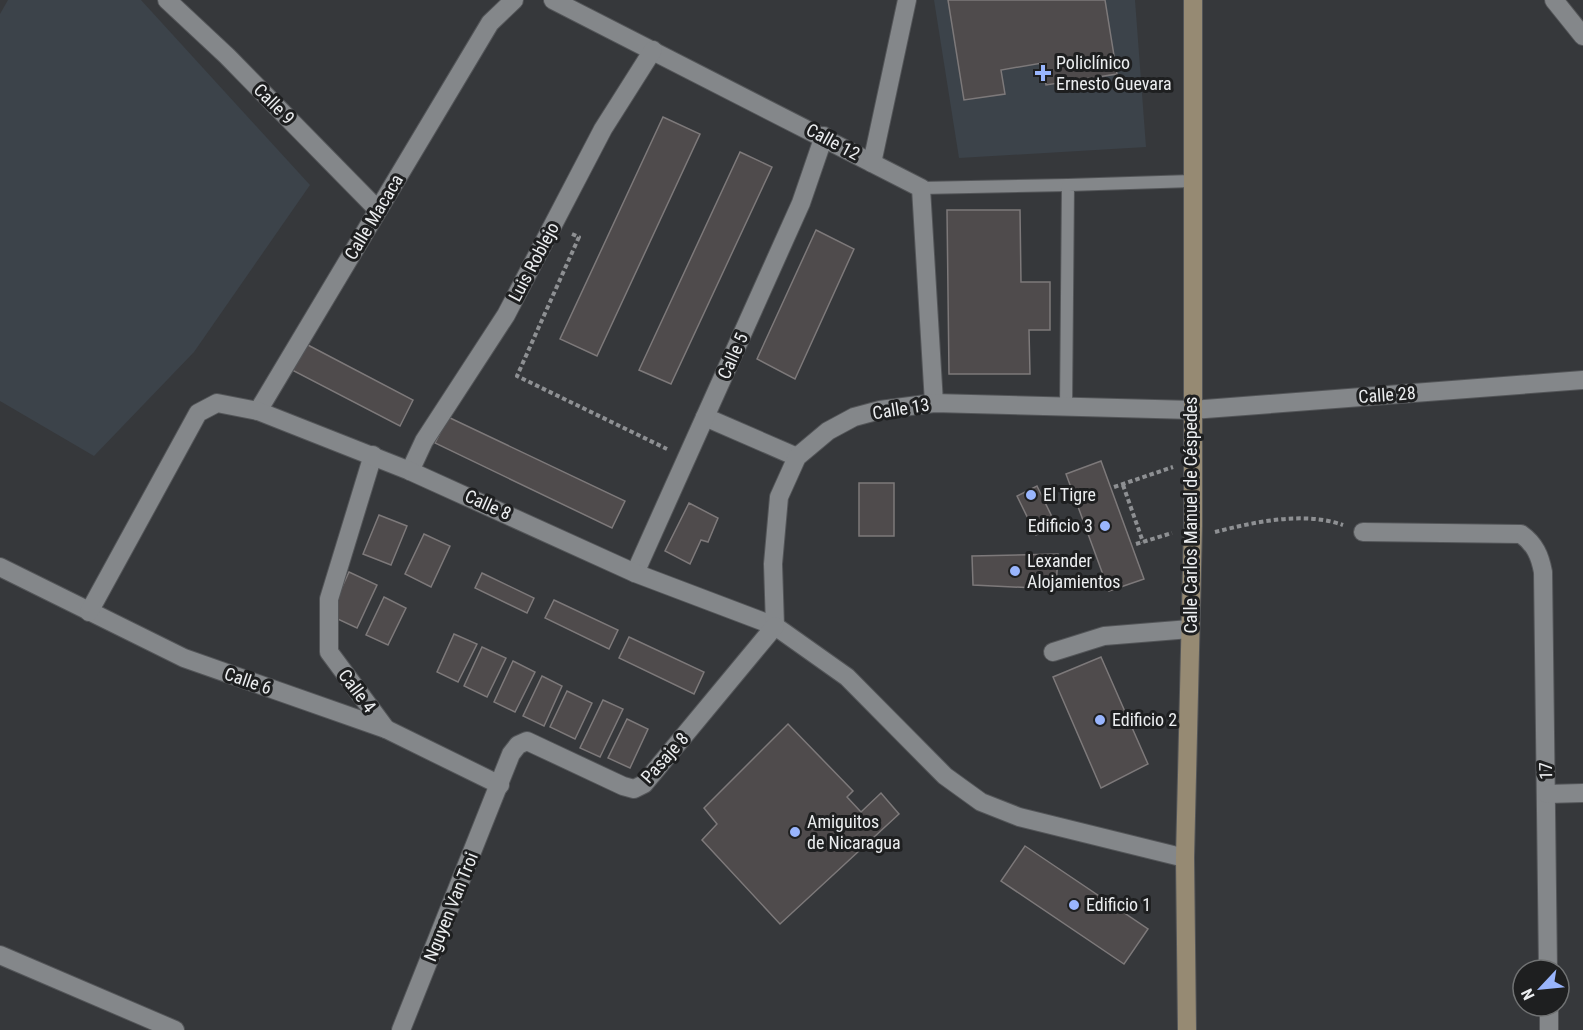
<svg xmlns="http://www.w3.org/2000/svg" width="1583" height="1030" font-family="'Roboto Condensed',sans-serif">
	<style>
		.built { fill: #3c434a }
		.building { fill: #4f4b4c; stroke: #7d797a; stroke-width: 1.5 }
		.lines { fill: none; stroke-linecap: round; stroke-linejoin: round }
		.lane-casing { stroke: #535558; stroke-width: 14 }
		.street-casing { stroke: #535558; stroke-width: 20 }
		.secondary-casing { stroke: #535558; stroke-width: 20 }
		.path { stroke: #8e9093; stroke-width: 4; stroke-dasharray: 4.5 3; stroke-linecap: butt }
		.lane { stroke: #84878a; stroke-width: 12 }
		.street { stroke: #84878a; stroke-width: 18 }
		.secondary { stroke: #968a73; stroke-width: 18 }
		.poi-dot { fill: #99b5fd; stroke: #1e1f20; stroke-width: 2 }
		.labels { text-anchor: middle; stroke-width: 6; stroke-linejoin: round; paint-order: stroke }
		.poi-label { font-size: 18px; fill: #eceef0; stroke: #1e1f20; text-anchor: start }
		.street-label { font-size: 18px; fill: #eceef0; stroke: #1e1f20 }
	</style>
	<rect width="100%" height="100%" fill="#36383b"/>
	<g class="built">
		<path d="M8,0H141L310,185L194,352L94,456L0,401V14Z"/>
		<path d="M934,0H1135L1146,147L959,158Z"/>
	</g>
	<g class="building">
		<path d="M948,0H1105L1117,74L1046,85L1042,63L1001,70L1005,94L964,100Z"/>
		<path d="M663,117L700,134L597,356L560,339Z"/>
		<path d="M740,152L772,167L671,384L639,370Z"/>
		<path d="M947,210H1020L1021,282H1050V330H1029L1030,374H949Z"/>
		<path d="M816,230L854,249L795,379L757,359Z"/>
		<path d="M306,344L413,400L400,426L292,370Z"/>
		<path d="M448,417L625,501L612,528L435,443Z"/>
		<path d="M1101,461L1144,579L1109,591L1066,474Z"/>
		<rect x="859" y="483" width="35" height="53"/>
		<path d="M1037,486L1056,525L1036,535L1017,496Z"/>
		<path d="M689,503L718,518L708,542L701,540L690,564L665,551Z"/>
		<path d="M379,515L407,526L391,565L363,554Z"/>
		<path d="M424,534L450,546L431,587L405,574Z"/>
		<path d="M1058,554L1056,589L973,585L972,556Z"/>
		<path d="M349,572L377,585L357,628L329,615Z"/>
		<path d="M482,573L534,598L527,613L475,588Z"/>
		<path d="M384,597L406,608L388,645L366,635Z"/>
		<path d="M554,600L618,630L609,649L545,618Z"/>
		<path d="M454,634L477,644L458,682L437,672Z"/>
		<path d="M629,637L704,672L694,694L619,658Z"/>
		<path d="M482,647L506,658L487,697L464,686Z"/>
		<path d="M1101,657L1148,764L1101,788L1053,677Z"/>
		<path d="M513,661L535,672L515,712L494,702Z"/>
		<path d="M542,676L562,686L544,726L523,716Z"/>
		<path d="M567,691L592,703L575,739L550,727Z"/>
		<path d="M603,700L623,709L600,757L580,748Z"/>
		<path d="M627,719L648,729L630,768L608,758Z"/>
		<path d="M788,724L853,791L847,797L861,812L881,793L899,814L780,924L702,840L717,824L704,808Z"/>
		<path d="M1025,846L1148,929L1124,964L1001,881Z"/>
	</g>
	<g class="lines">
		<g class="lane-casing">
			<g id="lane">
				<path d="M921,188L1068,185"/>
				<path d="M1066,407L1068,185L1192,181"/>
			</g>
		</g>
		<g class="street-casing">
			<g id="street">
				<path d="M167,0L227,56L378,210"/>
				<path d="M553,0L921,188L934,403"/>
				<path d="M1554,0L1583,36"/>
				<path d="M872,163L907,0"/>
				<path d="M258,411L490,23L514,0"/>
				<path d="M705,417L797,457"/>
				<path d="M373,455L329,599V652L386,729"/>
				<path d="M410,471L424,441L506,315L603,129L653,50"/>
				<path d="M1363,532L1521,534C1535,544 1540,556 1543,572L1548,970"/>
				<path d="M0,567L184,658L386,729L500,785"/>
				<path d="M635,573L801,203L824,136"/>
				<path d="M89,612L198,413L217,403L258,411L410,471L635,573L775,626L847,677L945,776L981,802L1019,817L1185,858"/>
				<path d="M775,626L773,564L779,497L797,457L828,431L854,417L880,410L934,403L1192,410L1583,380"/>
				<path d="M1053,652L1104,636L1190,629"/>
				<path d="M1547,794L1583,793"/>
				<path d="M0,955L175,1030"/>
				<path d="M1549,1006V1030"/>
				<path d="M401,1030L511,754L518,745L527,741L623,786L634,789L644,784L775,626"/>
			</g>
		</g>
		<g class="secondary-casing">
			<path id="secondary" d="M1187,1030L1185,858L1193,526V0"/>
		</g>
		<g class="path">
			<path d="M572,234L579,237L517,376L667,449"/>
			<path d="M1123,485L1143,542"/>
			<path d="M1114,487L1173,467"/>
			<path d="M1215,532C1254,522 1304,511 1343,525"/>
			<path d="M1136,544L1172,533"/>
		</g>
		<use href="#lane" class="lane"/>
		<use href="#street" class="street"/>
		<use href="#secondary" class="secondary"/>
	</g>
	<g class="poi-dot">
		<path d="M1040 64h6v6h6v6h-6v6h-6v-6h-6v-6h6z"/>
		<circle cx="1031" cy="495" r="6"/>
		<circle cx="1105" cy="526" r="6"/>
		<circle cx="1015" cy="571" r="6"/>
		<circle cx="1100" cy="720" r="6"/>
		<circle cx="795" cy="832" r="6"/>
		<circle cx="1074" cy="905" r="6"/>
	</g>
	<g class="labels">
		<g class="poi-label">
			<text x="1056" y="69">Policlínico<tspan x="1056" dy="21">Ernesto Guevara</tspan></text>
			<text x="1043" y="501">El Tigre</text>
			<text x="1093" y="532" text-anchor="end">Edificio 3</text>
			<text x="1027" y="567">Lexander<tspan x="1027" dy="21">Alojamientos</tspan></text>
			<text x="1112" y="726">Edificio 2</text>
			<text x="807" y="828">Amiguitos<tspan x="807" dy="21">de Nicaragua</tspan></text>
			<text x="1086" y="911">Edificio 1</text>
		</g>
		<g class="street-label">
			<text transform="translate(274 104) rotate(45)" y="6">Calle 9</text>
			<text transform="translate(833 142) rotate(28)" y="6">Calle 12</text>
			<text transform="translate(374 217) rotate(-59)" y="6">Calle Macaca</text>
			<text transform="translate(534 262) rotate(-62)" y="6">Luis Roblejo</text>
			<text transform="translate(733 356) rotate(-66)" y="6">Calle 5</text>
			<text transform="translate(1387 395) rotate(-4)" y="6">Calle 28</text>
			<text transform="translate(901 409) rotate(-9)" y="6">Calle 13</text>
			<text transform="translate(488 505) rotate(24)" y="6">Calle 8</text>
			<text transform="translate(1191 515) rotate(-90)" y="6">Calle Carlos Manuel de Céspedes</text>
			<text transform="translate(248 681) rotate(19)" y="6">Calle 6</text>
			<text transform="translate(357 691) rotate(53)" y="6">Calle 4</text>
			<text transform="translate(665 758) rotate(-48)" y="6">Pasaje 8</text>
			<text transform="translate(1546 771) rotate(-91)" y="6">17</text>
			<text transform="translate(451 907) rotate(-68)" y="6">Nguyen Van Troi</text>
		</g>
	</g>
	<g transform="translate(1541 988) rotate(244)"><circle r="28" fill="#1e1f20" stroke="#707273" stroke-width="1.5"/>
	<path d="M0-4.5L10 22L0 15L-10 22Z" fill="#99b5fd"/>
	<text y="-9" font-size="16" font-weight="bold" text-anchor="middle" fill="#eceef0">N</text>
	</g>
</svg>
